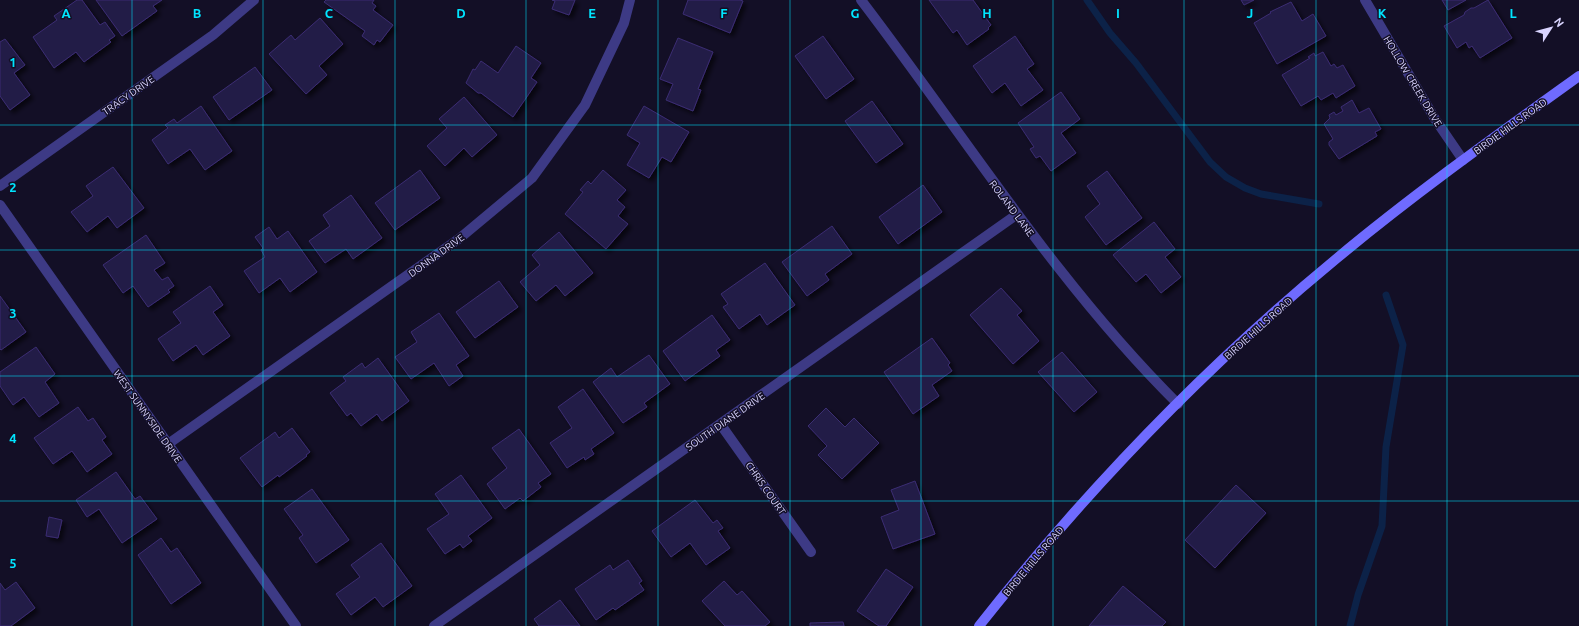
<svg xmlns="http://www.w3.org/2000/svg" width="1579" height="626" font-family="Ubuntu,sans-serif">
	<style>
		.lines { fill: none; stroke-linecap: round; stroke-linejoin: round }
		.stream { stroke: #0c2248; stroke-width: 7 }
		.building { fill: #241b47; stroke: #3b2d73; filter: url(#shadow) }
		.street { stroke: #3d3a85; stroke-width: 10 }
		.secondary { stroke: #6f6bff; stroke-width: 10 }
		.grid { fill: none; stroke: #00e5ff; stroke-width: 1; stroke-opacity: 0.55 }
		.labels { text-anchor: middle; stroke-width: 3; stroke-linejoin: round; paint-order: stroke }
		.street-label { font-size: 10px; fill: #d9d4ff; stroke: #130f26 }
		.grid-label { font-size: 13px; text-anchor: middle; font-weight: bold; fill: #00e5ff; stroke: #130f26; stroke-width: 3; stroke-linejoin: round; paint-order: stroke }
	</style>
	<defs>
		<filter id="shadow"><feDropShadow dx="3.5" dy="3.5" stdDeviation="2" flood-color="#0009"/></filter>
	</defs>
	<rect width="100%" height="100%" fill="#130f26"/>
	<g class="lines">
		<g class="stream">
			<path d="M1087,0L1110,33L1136,63L1210,162L1226,177L1245,188L1261,194L1319,204"/>
			<path d="M1350,626L1358,595L1382,526L1386,447L1403,345L1386,295"/>
		</g>
	</g>
	<g class="building">
		<path d="M77,0H82L100,25L105,22L115,36L109,40L111,42L84,62L76,52L54,68L33,37L57,20L54,16Z"/>
		<path d="M96,0H162L153,6L157,11L122,36Z"/>
		<path d="M326,0H374L372,3L376,6L373,10L393,25L380,42L377,40L374,45L362,36L365,31L324,2Z"/>
		<path d="M552,0H575L569,15L552,9L555,1Z"/>
		<path d="M688,0H740L743,1L730,33L683,14Z"/>
		<path d="M929,0H973L991,25L988,28L989,29L967,45L957,30L953,33Z"/>
		<path d="M1241,0H1254L1244,5Z"/>
		<path d="M1442,0H1466L1448,10Z"/>
		<path d="M1488,0L1512,38L1480,58L1472,46L1469,48L1466,42L1457,48L1444,26L1464,15L1465,12L1471,8H1474Z"/>
		<path d="M1291,2L1302,21L1313,14L1326,36L1277,64L1254,23L1271,13L1270,12Z"/>
		<path d="M320,18L343,44L319,66L327,75L306,94L269,54L291,35L295,40Z"/>
		<path d="M823,36L854,79L826,99L795,56Z"/>
		<path d="M1015,36L1034,64L1027,69L1043,90L1021,106L1005,83L992,93L973,66Z"/>
		<path d="M678,38L713,52L698,89L701,90L693,111L666,100L673,84L660,79Z"/>
		<path d="M5,39L25,65L14,73L30,95L10,110L0,96V42Z"/>
		<path d="M516,46L541,63L531,78L537,82L513,117L481,93H478L466,83L473,69L475,70L481,61L498,73Z"/>
		<path d="M1323,52L1331,66L1334,64L1337,68L1343,65L1355,86L1336,98L1333,93L1321,100L1318,96L1301,106L1282,75L1310,58L1308,57L1314,53L1315,56Z"/>
		<path d="M255,67L272,90L229,120L213,97Z"/>
		<path d="M1061,92L1080,119L1061,133L1076,153L1051,171L1040,156L1036,158L1030,149L1034,147L1018,123Z"/>
		<path d="M464,97L497,135L472,157L464,148L445,166L427,146L447,128L439,119Z"/>
		<path d="M1352,100L1359,113L1369,108L1381,129L1375,132L1377,136L1339,159L1329,145V142L1333,139L1324,124L1330,118L1329,115L1334,112L1336,115L1343,111L1341,107Z"/>
		<path d="M872,101L903,144L876,163L845,121Z"/>
		<path d="M201,106L232,151L205,170L190,149L168,164L152,140L168,128L165,125L174,119L177,123Z"/>
		<path d="M644,106L689,132L671,162L662,157L649,178L627,165L640,143L627,135Z"/>
		<path d="M113,167L144,208L117,228L108,216L87,232L71,212L93,196L86,186Z"/>
		<path d="M420,170L440,198L395,230L375,203Z"/>
		<path d="M603,170L626,190L617,200L625,207L618,216L628,224L606,249L565,214L583,192L580,190L588,181L591,184Z"/>
		<path d="M1107,171L1142,218L1106,245L1085,217L1100,204L1087,186Z"/>
		<path d="M923,185L942,212L898,244L879,217Z"/>
		<path d="M351,195L382,238L353,259L346,249L325,263L309,241L330,226L323,215Z"/>
		<path d="M1154,222L1175,249L1165,257L1181,277L1161,293L1146,274L1136,282L1113,255Z"/>
		<path d="M832,226L852,254L825,274L829,280L807,296L782,262Z"/>
		<path d="M269,227L277,239L288,231L317,272L290,292L280,278L259,293L244,271L265,257L261,250L263,248L255,237Z"/>
		<path d="M559,232L593,273L565,296L556,285L536,301L520,282L540,265L532,255Z"/>
		<path d="M146,235L165,263L154,270L162,280L168,277L174,286L168,290L170,292L148,307L133,286L123,293L103,265Z"/>
		<path d="M765,263L795,305L767,325L760,314L739,329L723,307L728,304L721,294Z"/>
		<path d="M499,281L518,307L475,338L456,312Z"/>
		<path d="M210,286L223,305L213,312L230,336L203,355L196,345L173,361L158,339L181,323L173,312Z"/>
		<path d="M1001,288L1022,311L1017,315L1039,341L1013,364L970,315Z"/>
		<path d="M0,296L26,332L1,350L0,349Z"/>
		<path d="M439,313L469,356L456,365L463,376L449,386L434,363L411,379L395,357L417,342L411,332Z"/>
		<path d="M712,315L730,340L716,350L720,356L685,381L663,351Z"/>
		<path d="M932,338L950,363L948,365L952,371L932,385L939,396L913,414L884,372Z"/>
		<path d="M36,347L55,374L45,382L59,403L39,417L24,397L13,405L0,386V372Z"/>
		<path d="M1062,352L1097,392L1074,412L1038,372Z"/>
		<path d="M649,355L670,384L644,403L647,407L623,423L593,382L611,368L617,377Z"/>
		<path d="M378,358L409,401L382,421L377,414L361,426L351,413L347,416L330,393L346,381L343,377L362,363L365,368Z"/>
		<path d="M583,389L614,433L591,449L594,454L585,460L584,457L567,468L550,443L572,428L558,407Z"/>
		<path d="M78,407L88,421L93,418L106,437L102,440L112,454L87,472L72,451L53,464L34,438Z"/>
		<path d="M826,408L845,427L854,418L879,443L842,479L818,455L827,446L808,426Z"/>
		<path d="M292,428L310,452L306,455L307,456L279,477L278,475L262,487L240,458L275,432L279,438Z"/>
		<path d="M519,429L551,474L538,483L541,487L523,501L520,498L505,509L487,484L507,468L492,448Z"/>
		<path d="M116,472L135,499L140,496L157,519L122,543L99,509L87,517L76,500Z"/>
		<path d="M461,475L492,518L468,536L472,541L463,548L460,544L445,554L427,529L449,514L435,494Z"/>
		<path d="M915,481L935,534L893,549L881,517L899,510L891,490Z"/>
		<path d="M1236,485L1266,513L1215,568L1185,540Z"/>
		<path d="M312,489L349,540L316,563L299,538L303,535L284,509Z"/>
		<path d="M695,500L713,523L717,520L723,528L718,531L730,548L706,565L690,543L671,557L652,531Z"/>
		<path d="M49,517L62,520L58,538L46,536Z"/>
		<path d="M161,538L171,552L177,548L201,583L171,604L138,555Z"/>
		<path d="M381,543L412,586L383,607L375,597L351,615L336,594L360,577L351,565Z"/>
		<path d="M628,560L642,581L639,583L644,590L615,610L613,608L596,620L575,589L610,565L613,570Z"/>
		<path d="M886,569L913,587L886,626H879L857,611Z"/>
		<path d="M724,581L737,595L742,591L770,622L765,626H725L702,601Z"/>
		<path d="M16,582L35,608L11,626H0V583L5,590Z"/>
		<path d="M1123,586L1166,622L1162,626H1089Z"/>
		<path d="M560,600L580,626H539L534,619Z"/>
		<path d="M843,622L844,626H810V623Z"/>
	</g>
	<g class="lines">
		<g class="street">
			<path d="M861,0C965,136 1056,283 1178,404"/>
			<path d="M1365,0L1435,119L1463,160"/>
			<path d="M0,186L213,35L254,0"/>
			<path d="M0,205L296,626"/>
			<path d="M721,425L811,552"/>
			<path d="M168,444L460,238L532,178L585,105L624,23L630,0"/>
			<path d="M434,626L1016,215"/>
		</g>
		<path class="secondary" d="M979,626C1085,492 1205,367 1336,259C1414,194 1497,135 1579,76"/>
	</g>
	<path class="grid" d="M132,0V626M263,0V626M395,0V626M526,0V626M658,0V626M790,0V626M921,0V626M1053,0V626M1184,0V626M1316,0V626M1447,0V626M0,125H1579M0,250H1579M0,376H1579M0,501H1579"/>
	<g class="labels">
		<g class="street-label">
			<text transform="translate(1413 81) rotate(59)" y="4">HOLLOW CREEK DRIVE</text>
			<text transform="translate(128 95) rotate(-35)" y="4">TRACY DRIVE</text>
			<text transform="translate(1510 126) rotate(-36)" y="4">BIRDIE HILLS ROAD</text>
			<text transform="translate(1012 208) rotate(53)" y="4">ROLAND LANE</text>
			<text transform="translate(436 255) rotate(-36)" y="4">DONNA DRIVE</text>
			<text transform="translate(1258 328) rotate(-42)" y="4">BIRDIE HILLS ROAD</text>
			<text transform="translate(148 416) rotate(55)" y="4">WEST SUNNYSIDE DRIVE</text>
			<text transform="translate(725 421) rotate(-35)" y="4">SOUTH DIANE DRIVE</text>
			<text transform="translate(766 488) rotate(55)" y="4">CHRIS COURT</text>
			<text transform="translate(1033 561) rotate(-50)" y="4">BIRDIE HILLS ROAD</text>
		</g>
	</g>
	<g class="grid-label">
		<text x="66" y="18">A</text>
		<text x="197" y="18">B</text>
		<text x="329" y="18">C</text>
		<text x="461" y="18">D</text>
		<text x="592" y="18">E</text>
		<text x="724" y="18">F</text>
		<text x="855" y="18">G</text>
		<text x="987" y="18">H</text>
		<text x="1118" y="18">I</text>
		<text x="1250" y="18">J</text>
		<text x="1382" y="18">K</text>
		<text x="1513" y="18">L</text>
		<text x="13" y="67">1</text>
		<text x="13" y="192">2</text>
		<text x="13" y="318">3</text>
		<text x="13" y="443">4</text>
		<text x="13" y="568">5</text>
	</g>
	<g transform="translate(1551 28) rotate(54)" stroke="#130f26" stroke-width="3" paint-order="stroke">
	<path d="M0-3L7 15L0 10L-7 15Z" fill="#d9d4ff"/>
	<text y="-6" font-size="11" font-weight="bold" text-anchor="middle" fill="#d9d4ff">N</text>
	</g>
</svg>
